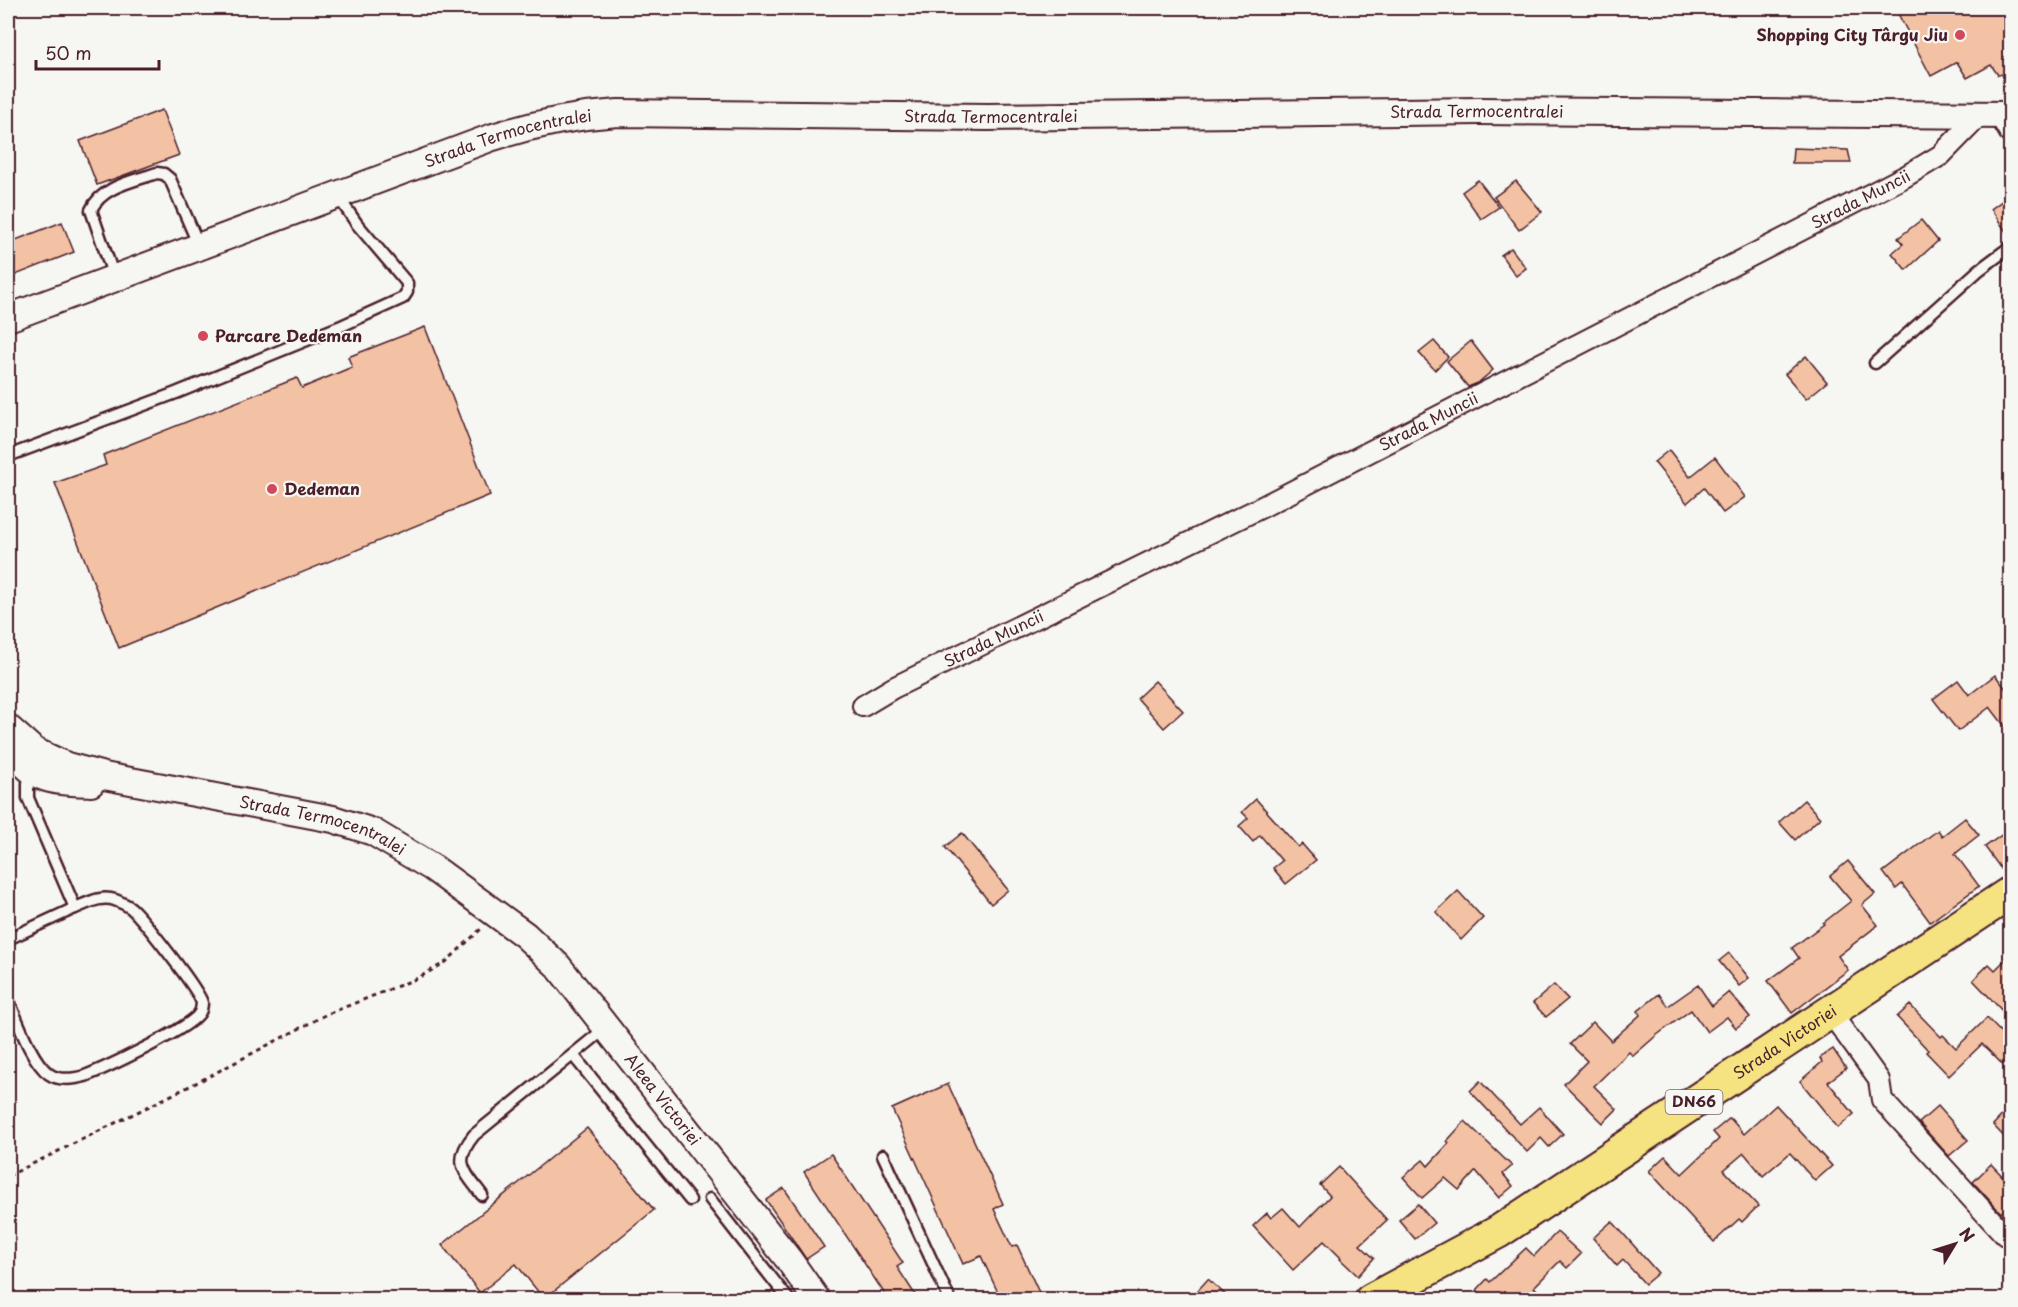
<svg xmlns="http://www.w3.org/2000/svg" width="2018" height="1307" font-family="'Playpen Sans',sans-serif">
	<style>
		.building { fill: #f3c1a3; stroke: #4a1f2b; stroke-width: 1.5 }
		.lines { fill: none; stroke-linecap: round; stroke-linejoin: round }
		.service-casing { stroke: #4a1f2b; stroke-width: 15 }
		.minor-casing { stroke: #4a1f2b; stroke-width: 24 }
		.tertiary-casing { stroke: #4a1f2b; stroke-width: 30 }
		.primary-casing { stroke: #4a1f2b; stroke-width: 36 }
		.path { stroke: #4a1f2b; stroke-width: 3; stroke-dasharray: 4.5 4.5; stroke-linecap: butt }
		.service { stroke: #f6f6f2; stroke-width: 10 }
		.minor { stroke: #f6f6f2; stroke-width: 20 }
		.tertiary { stroke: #f6f6f2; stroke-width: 26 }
		.primary { stroke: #f5e382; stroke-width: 32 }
		.poi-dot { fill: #d1495b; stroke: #f6f6f2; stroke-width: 2 }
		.labels { text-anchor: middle; stroke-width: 4.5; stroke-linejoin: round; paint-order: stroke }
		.shield { fill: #f6f6f2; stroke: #7e6067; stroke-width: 1.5 }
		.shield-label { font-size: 15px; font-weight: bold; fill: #4a1f2b }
		.poi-label { font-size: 16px; font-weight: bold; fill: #4a1f2b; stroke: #f6f6f2; text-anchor: start }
		.street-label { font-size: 16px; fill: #4a1f2b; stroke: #f6f6f2 }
	</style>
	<rect width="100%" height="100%" fill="#f6f6f2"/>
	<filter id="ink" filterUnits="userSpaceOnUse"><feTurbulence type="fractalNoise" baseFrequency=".0167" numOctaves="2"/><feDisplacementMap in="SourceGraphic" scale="12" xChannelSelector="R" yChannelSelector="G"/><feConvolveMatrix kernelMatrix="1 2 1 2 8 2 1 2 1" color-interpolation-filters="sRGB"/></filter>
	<g filter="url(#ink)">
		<g class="building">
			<path d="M1895,8H2010V73L1998,75L1991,65L1967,78L1957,62L1931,76Z"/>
			<path d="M162,110L179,155L97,185L80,141Z"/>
			<path d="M1793,148L1848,150L1851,163H1792Z"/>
			<path d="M1478,180L1499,207L1481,219L1462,192Z"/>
			<path d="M1516,181L1542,212L1519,230L1494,197Z"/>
			<path d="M2006,198L2010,206V238L1991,209Z"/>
			<path d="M1921,220L1938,241L1906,270L1892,253L1903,244L1898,238Z"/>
			<path d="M62,222L74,252L8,278V243Z"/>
			<path d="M1511,248L1526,268L1516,276L1501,255Z"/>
			<path d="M425,327L490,495L119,648L55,483L106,465L103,455L297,378L302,388L352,367L348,357Z"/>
			<path d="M1434,341L1448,357L1435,370L1419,353Z"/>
			<path d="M1471,341L1493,370L1478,383L1468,387L1447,361Z"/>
			<path d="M1806,356L1827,382L1806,399L1785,374Z"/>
			<path d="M1669,450L1690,477L1715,457L1745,497L1723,513L1704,488L1687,503L1654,462Z"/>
			<path d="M1995,675L2010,694V733L1990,707L1958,731L1933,699L1958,680L1969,695Z"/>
			<path d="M1155,681L1183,711L1164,728L1137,698Z"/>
			<path d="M1256,799L1298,847L1302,844L1316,860L1286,884L1273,868L1282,861L1260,835L1253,842L1239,826L1248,818L1242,812Z"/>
			<path d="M1804,800L1820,818L1795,840L1779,822Z"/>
			<path d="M1965,818L1979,835L1955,854L1979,886L1930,922L1902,884L1896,889L1883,872L1938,830L1942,836Z"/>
			<path d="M2010,829V875L2006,876L1985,847Z"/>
			<path d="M962,833L1008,890L991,904L945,847Z"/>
			<path d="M1848,861L1875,894L1862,905L1878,925L1838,956L1848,970L1792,1013L1768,981L1799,958L1792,948L1824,924L1823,923L1851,901L1830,876Z"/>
			<path d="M1458,891L1483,918L1461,940L1436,912Z"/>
			<path d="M1729,953L1749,978L1739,986L1719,961Z"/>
			<path d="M2010,955V1019L1973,980L1989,964L1995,970Z"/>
			<path d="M1554,985L1568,999L1546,1017L1533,1003Z"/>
			<path d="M1698,985L1712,1006L1729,992L1750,1017L1736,1028L1727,1017L1707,1032L1691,1010L1657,1035L1633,1056L1629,1052L1594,1086L1617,1109L1603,1123L1564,1084L1587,1061L1570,1044L1593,1022L1611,1041L1640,1015L1638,1011L1659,994L1668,1006Z"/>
			<path d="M1910,1005L1941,1037L1943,1035L1956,1048L1987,1018L2010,1042V1072L1982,1044L1949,1076L1926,1052L1928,1050L1897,1017Z"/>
			<path d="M1833,1049L1846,1068L1828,1082L1854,1114L1838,1128L1800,1081L1822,1062L1820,1058Z"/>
			<path d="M1480,1081L1520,1124L1539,1107L1563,1134L1549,1147L1541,1138L1527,1152L1470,1091Z"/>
			<path d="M948,1084L1003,1204L994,1209L1012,1247L1017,1245L1042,1299H1001L981,1256L963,1264L892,1109Z"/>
			<path d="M1776,1105L1832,1166L1815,1181L1790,1153L1763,1176L1744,1153L1724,1170L1758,1206L1742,1222L1739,1219L1714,1242L1649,1171L1665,1156L1682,1174L1719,1139L1713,1132L1730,1118L1744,1134Z"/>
			<path d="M1938,1106L1968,1140L1949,1156L1919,1123Z"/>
			<path d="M2010,1107V1143L1993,1125Z"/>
			<path d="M1465,1121L1512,1166L1503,1174L1513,1186L1499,1198L1476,1171L1459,1190L1445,1178L1422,1198L1403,1177L1423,1160L1428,1166L1449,1143L1447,1141Z"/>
			<path d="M587,1128L654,1210L544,1299L516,1264L480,1293L442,1245Z"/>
			<path d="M831,1154L903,1263L897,1267L918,1299H888L804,1172Z"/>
			<path d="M1991,1164L2010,1184V1203L2001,1213L1973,1182Z"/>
			<path d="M1339,1167L1387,1220L1360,1245L1374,1258L1358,1276L1340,1259L1341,1258L1324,1241L1293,1270L1253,1226L1267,1213L1271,1218L1283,1208L1300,1227L1330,1196L1320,1185Z"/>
			<path d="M784,1188L824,1247L806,1259L766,1200Z"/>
			<path d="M1418,1204L1434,1223L1415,1239L1399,1220Z"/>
			<path d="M1612,1221L1658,1273L1645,1284L1623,1260L1617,1266L1593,1238Z"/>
			<path d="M1557,1232L1581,1254L1567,1268L1560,1261L1534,1287L1546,1299H1486L1477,1290L1487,1279L1490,1282L1526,1248L1534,1256Z"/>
			<path d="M1208,1279L1230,1299H1190Z"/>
		</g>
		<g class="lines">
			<g class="service-casing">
				<g id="service">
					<path d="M114,277L91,210C102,186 134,181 157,173L164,174L170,179L199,246"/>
					<path d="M1875,363L1979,270L2010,247"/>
					<path d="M8,456L176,393L339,327L403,298L407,292V283L357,224L337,195"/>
					<path d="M8,939L75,908"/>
					<path d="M8,999C17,1019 31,1061 49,1074C59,1081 74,1079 85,1076C103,1069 194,1027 200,1012C201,1012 202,1004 202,1003C199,990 143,919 131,908C127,905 120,902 115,900C101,895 88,903 75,908L28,798V783L32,772"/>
					<path d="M573,1055L690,1200"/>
					<path d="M883,1155L950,1300"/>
					<path d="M482,1195C464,1171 452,1162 474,1135L607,1027"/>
					<path d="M710,1199L789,1300"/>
				</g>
			</g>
			<g class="minor-casing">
				<g id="minor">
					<path d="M2000,116L2010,133"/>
					<path id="s1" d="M863,706L893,688L1262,507L1906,176L1941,155L1980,115"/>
					<path d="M1830,1012L1879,1080L1882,1100L2005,1235"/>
				</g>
			</g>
			<g class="tertiary-casing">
				<g id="tertiary">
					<path id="s2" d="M8,318L490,138C533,124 572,116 618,113L988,117L1479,111L2010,115"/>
					<path id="s3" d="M8,728L34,751L67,766L104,776L333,819L373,832L433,868L525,935L558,966L789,1260L817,1300"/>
					<path d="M8,741C30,781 48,781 91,783"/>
				</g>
			</g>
			<g class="primary-casing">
				<g id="primary">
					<path id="s4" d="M1371,1300L1498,1232L2010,893"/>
				</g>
			</g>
			<path class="path" d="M8,1176L198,1082L325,1015L418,978L446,962L482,928"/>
			<use href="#service" class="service"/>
			<use href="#minor" class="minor"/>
			<use href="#tertiary" class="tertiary"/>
			<use href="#primary" class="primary"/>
		</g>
	</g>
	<g class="poi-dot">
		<circle cx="1960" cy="35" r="6"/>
		<circle cx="203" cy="336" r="6"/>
		<circle cx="272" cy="489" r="6"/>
	</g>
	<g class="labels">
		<rect class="shield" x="1665.5" y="1090" width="57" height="24" rx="4.5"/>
		<g class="shield-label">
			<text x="1694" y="1107">DN66</text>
		</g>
		<g class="poi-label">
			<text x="1948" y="41" text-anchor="end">Shopping City Târgu Jiu</text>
			<text x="215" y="342">Parcare Dedeman</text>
			<text x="284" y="495">Dedeman</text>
		</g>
		<g class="street-label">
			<text dy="6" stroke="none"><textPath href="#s2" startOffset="1504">Strada Termocentralei</textPath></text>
			<text dy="6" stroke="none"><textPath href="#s2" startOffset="1018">Strada Termocentralei</textPath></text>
			<text dy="6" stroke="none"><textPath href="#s2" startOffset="532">Strada Termocentralei</textPath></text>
			<text dy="6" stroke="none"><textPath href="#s1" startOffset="1119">Strada Muncii</textPath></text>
			<text dy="6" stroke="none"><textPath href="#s1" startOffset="633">Strada Muncii</textPath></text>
			<text dy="6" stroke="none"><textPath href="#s1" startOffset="147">Strada Muncii</textPath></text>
			<text dy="6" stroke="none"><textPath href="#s3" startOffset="334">Strada Termocentralei</textPath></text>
			<text dy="6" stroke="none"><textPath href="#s4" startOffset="488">Strada Victoriei</textPath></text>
			<text dy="6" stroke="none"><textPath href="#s3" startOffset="783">Aleea Victoriei</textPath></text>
		</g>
	</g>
	<rect width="2018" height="1307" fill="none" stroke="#f6f6f2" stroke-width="30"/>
	<rect x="15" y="15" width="1988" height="1277" fill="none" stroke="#4a1f2b" stroke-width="2" filter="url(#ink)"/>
	<g transform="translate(1955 1244) rotate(52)" stroke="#f6f6f2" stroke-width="4.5" paint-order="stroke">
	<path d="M0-4.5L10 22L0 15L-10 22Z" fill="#4a1f2b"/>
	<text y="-9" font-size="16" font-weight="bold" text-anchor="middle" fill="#4a1f2b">N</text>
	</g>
	<path d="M36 60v9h123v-9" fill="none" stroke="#4a1f2b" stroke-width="3"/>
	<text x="45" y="60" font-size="18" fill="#4a1f2b" stroke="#f6f6f2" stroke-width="4.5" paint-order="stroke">50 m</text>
</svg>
